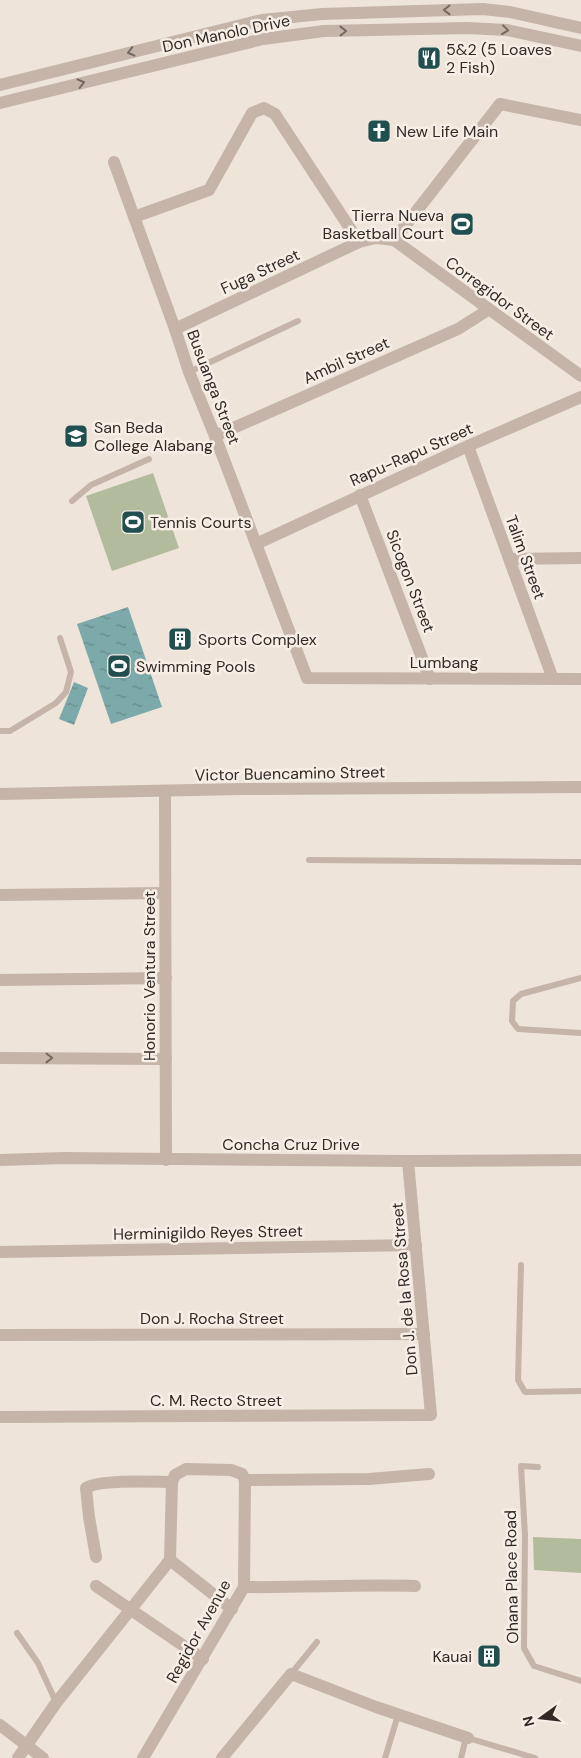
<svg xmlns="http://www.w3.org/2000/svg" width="581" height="1758" font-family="'DM Sans',sans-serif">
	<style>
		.grass { fill: #b2bc9c }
		.water { fill: url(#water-ripples) }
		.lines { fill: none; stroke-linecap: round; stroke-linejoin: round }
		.service { stroke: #c5b4a7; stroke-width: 6 }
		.minor { stroke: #c5b4a7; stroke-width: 12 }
		.tertiary { stroke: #c5b4a7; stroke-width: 12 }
		.oneway { stroke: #756861 }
		.labels { text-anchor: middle; stroke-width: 5; stroke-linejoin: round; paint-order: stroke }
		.street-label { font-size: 16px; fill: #332a27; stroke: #f7eee6 }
		.poi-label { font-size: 16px; fill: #332a27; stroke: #f7eee6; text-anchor: start }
	</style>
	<defs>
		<pattern id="water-ripples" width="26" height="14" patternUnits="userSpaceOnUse" patternTransform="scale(1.25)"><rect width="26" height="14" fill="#7ca9a9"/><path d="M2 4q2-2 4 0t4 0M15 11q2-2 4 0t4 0" fill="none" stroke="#668a8a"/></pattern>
	</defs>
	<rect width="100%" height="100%" fill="#efe4da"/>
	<g class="grass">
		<path d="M153,473L179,548L112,571L86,496Z"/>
		<path d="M533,1537L581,1539V1573L534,1570Z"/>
	</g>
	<g class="water">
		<path d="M128,607L162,707L111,724L77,624Z"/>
		<path d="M74,682L88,688L74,725L59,719Z"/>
	</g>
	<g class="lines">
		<g class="service">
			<path d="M189,372L298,321"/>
			<path d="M72,501L91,485L149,459"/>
			<path d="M0,731H10L56,703L66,692L71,672L60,638"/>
			<path d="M309,860L581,862"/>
			<path d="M581,978L521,994L513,1001L512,1021L518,1029L581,1033"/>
			<path d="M521,1265L518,1380L525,1392L581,1391"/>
			<path d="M538,1467L521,1466L525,1535L524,1648L534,1666L581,1681"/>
			<path d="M17,1633L38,1663L56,1702"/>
			<path d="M291,1674L317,1642"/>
			<path d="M385,1758L398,1715"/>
			<path d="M461,1758L465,1742L468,1738L535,1758"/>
		</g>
		<g class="minor">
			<path d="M114,162L175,329L189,372L215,436L307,678L581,679"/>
			<path d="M134,217L209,190L252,113L264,108L275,114L359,242"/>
			<path d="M394,240L500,104L581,120"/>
			<path d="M175,329L359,242L376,238L394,240L581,376"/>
			<path d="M215,436L458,329L488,310"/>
			<path d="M468,446L553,679"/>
			<path d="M360,495L430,679"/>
			<path d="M256,544L468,446L581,397"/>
			<path d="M510,559L581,558"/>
			<path d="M165,792L166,1160"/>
			<path d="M0,794L242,789L581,787"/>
			<path d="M0,895L165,893"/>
			<path d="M0,980L166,978"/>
			<path d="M0,1058L166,1059"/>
			<path d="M0,1252L416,1245"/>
			<path d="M0,1335L424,1334"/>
			<path d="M0,1417L431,1415L408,1161"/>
			<path d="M245,1480L369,1479L429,1474"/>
			<path d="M96,1557L89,1517L86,1488C99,1479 154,1482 172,1482"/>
			<path d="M170,1560L232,1609"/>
			<path d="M96,1586L203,1659"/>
			<path d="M244,1587C301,1588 358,1584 415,1586"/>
			<path d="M0,1725L43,1758"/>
			<path d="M18,1758L56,1703L170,1560L172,1482L175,1475L186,1469L231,1470L242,1474L245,1480"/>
			<path d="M143,1758L244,1587L245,1480"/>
			<path d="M222,1758L291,1674L376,1707L468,1738"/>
		</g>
		<g class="tertiary">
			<path d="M0,85L262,20L322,14L483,9L510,12L581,28"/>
			<path d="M0,103L263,39L324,31L467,28L507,30L581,46"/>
			<path d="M0,1160L64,1158L408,1161L581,1160"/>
		</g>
	</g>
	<defs><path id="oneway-chevron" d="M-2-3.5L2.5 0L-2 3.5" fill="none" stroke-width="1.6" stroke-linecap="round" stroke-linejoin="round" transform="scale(1.25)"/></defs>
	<g class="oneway">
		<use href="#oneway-chevron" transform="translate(447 10) rotate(179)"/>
		<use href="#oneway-chevron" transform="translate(505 30) rotate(7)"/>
		<use href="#oneway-chevron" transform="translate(343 31) rotate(-1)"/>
		<use href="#oneway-chevron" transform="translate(131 52) rotate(166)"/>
		<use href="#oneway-chevron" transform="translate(81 83) rotate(-14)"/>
		<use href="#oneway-chevron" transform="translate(49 1058) rotate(1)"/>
	</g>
	<defs>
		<g id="restaurant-square" transform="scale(1.25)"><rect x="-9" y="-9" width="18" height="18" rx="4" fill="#214f50" stroke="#f7eee6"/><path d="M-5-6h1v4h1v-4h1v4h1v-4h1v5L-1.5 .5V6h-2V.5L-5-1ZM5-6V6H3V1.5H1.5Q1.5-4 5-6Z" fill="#fff"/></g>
		<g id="church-square" transform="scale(1.25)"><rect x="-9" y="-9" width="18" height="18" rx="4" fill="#214f50" stroke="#f7eee6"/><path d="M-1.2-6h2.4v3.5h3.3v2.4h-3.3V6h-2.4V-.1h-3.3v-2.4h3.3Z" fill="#fff"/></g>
		<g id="stadium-square" transform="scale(1.25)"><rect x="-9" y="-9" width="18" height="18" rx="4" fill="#214f50" stroke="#f7eee6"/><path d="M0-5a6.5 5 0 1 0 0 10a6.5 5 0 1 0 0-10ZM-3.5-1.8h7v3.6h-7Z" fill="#fff"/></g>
		<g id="university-square" transform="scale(1.25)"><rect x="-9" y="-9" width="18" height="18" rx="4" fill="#214f50" stroke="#f7eee6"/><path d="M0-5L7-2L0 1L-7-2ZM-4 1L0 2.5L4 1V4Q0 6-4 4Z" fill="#fff"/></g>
		<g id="building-square" transform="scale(1.25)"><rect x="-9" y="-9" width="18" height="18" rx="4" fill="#214f50" stroke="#f7eee6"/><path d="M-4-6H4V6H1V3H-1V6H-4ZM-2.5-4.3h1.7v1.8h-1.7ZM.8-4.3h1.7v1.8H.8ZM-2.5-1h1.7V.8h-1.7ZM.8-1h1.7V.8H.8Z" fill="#fff"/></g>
	</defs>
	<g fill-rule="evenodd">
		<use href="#restaurant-square" x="429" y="58"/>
		<use href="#church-square" x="379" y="131"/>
		<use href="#stadium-square" x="462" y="224"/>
		<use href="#university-square" x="76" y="436"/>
		<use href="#stadium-square" x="133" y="522"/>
		<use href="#building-square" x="180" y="639"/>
		<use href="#stadium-square" x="119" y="666"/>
		<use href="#building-square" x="489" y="1656"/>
	</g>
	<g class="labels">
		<g class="street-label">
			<text transform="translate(226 33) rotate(-12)" y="6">Don Manolo Drive</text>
			<text transform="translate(260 271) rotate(-25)" y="6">Fuga Street</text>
			<text transform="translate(500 298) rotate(36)" y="6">Corregidor Street</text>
			<text transform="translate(346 360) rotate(-24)" y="6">Ambil Street</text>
			<text transform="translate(214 387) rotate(69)" y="6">Busuanga Street</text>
			<text transform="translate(411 454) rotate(-24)" y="6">Rapu-Rapu Street</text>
			<text transform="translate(526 557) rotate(70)" y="6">Talim Street</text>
			<text transform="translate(411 581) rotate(69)" y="6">Sicogon Street</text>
			<text x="444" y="668">Lumbang</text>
			<text transform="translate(290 773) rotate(-1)" y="6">Victor Buencamino Street</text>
			<text transform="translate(149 976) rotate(-90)" y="6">Honorio Ventura Street</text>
			<text x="291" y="1150">Concha Cruz Drive</text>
			<text transform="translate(208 1232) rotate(-1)" y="6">Herminigildo Reyes Street</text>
			<text transform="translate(404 1289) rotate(-95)" y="6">Don J. de la Rosa Street</text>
			<text x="212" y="1324">Don J. Rocha Street</text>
			<text x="216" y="1406">C. M. Recto Street</text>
			<text transform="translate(511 1577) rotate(-91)" y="6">Ohana Place Road</text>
			<text transform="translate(198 1631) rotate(-61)" y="6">Regidor Avenue</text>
		</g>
		<g class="poi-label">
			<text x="446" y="55">5&amp;2 (5 Loaves<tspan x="446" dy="18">2 Fish)</tspan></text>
			<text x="396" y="137">New Life Main</text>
			<text x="444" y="221" text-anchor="end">Tierra Nueva<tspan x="444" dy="18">Basketball Court</tspan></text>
			<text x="94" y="433">San Beda<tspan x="94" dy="18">College Alabang</tspan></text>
			<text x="150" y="528">Tennis Courts</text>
			<text x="198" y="645">Sports Complex</text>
			<text x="136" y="672">Swimming Pools</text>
			<text x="472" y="1662" text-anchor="end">Kauai</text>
		</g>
	</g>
	<g transform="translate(541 1718) rotate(255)" stroke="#f7eee6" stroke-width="4" paint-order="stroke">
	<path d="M0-4L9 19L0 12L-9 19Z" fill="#332a27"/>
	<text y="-8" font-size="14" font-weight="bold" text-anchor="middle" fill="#332a27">N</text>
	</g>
</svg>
